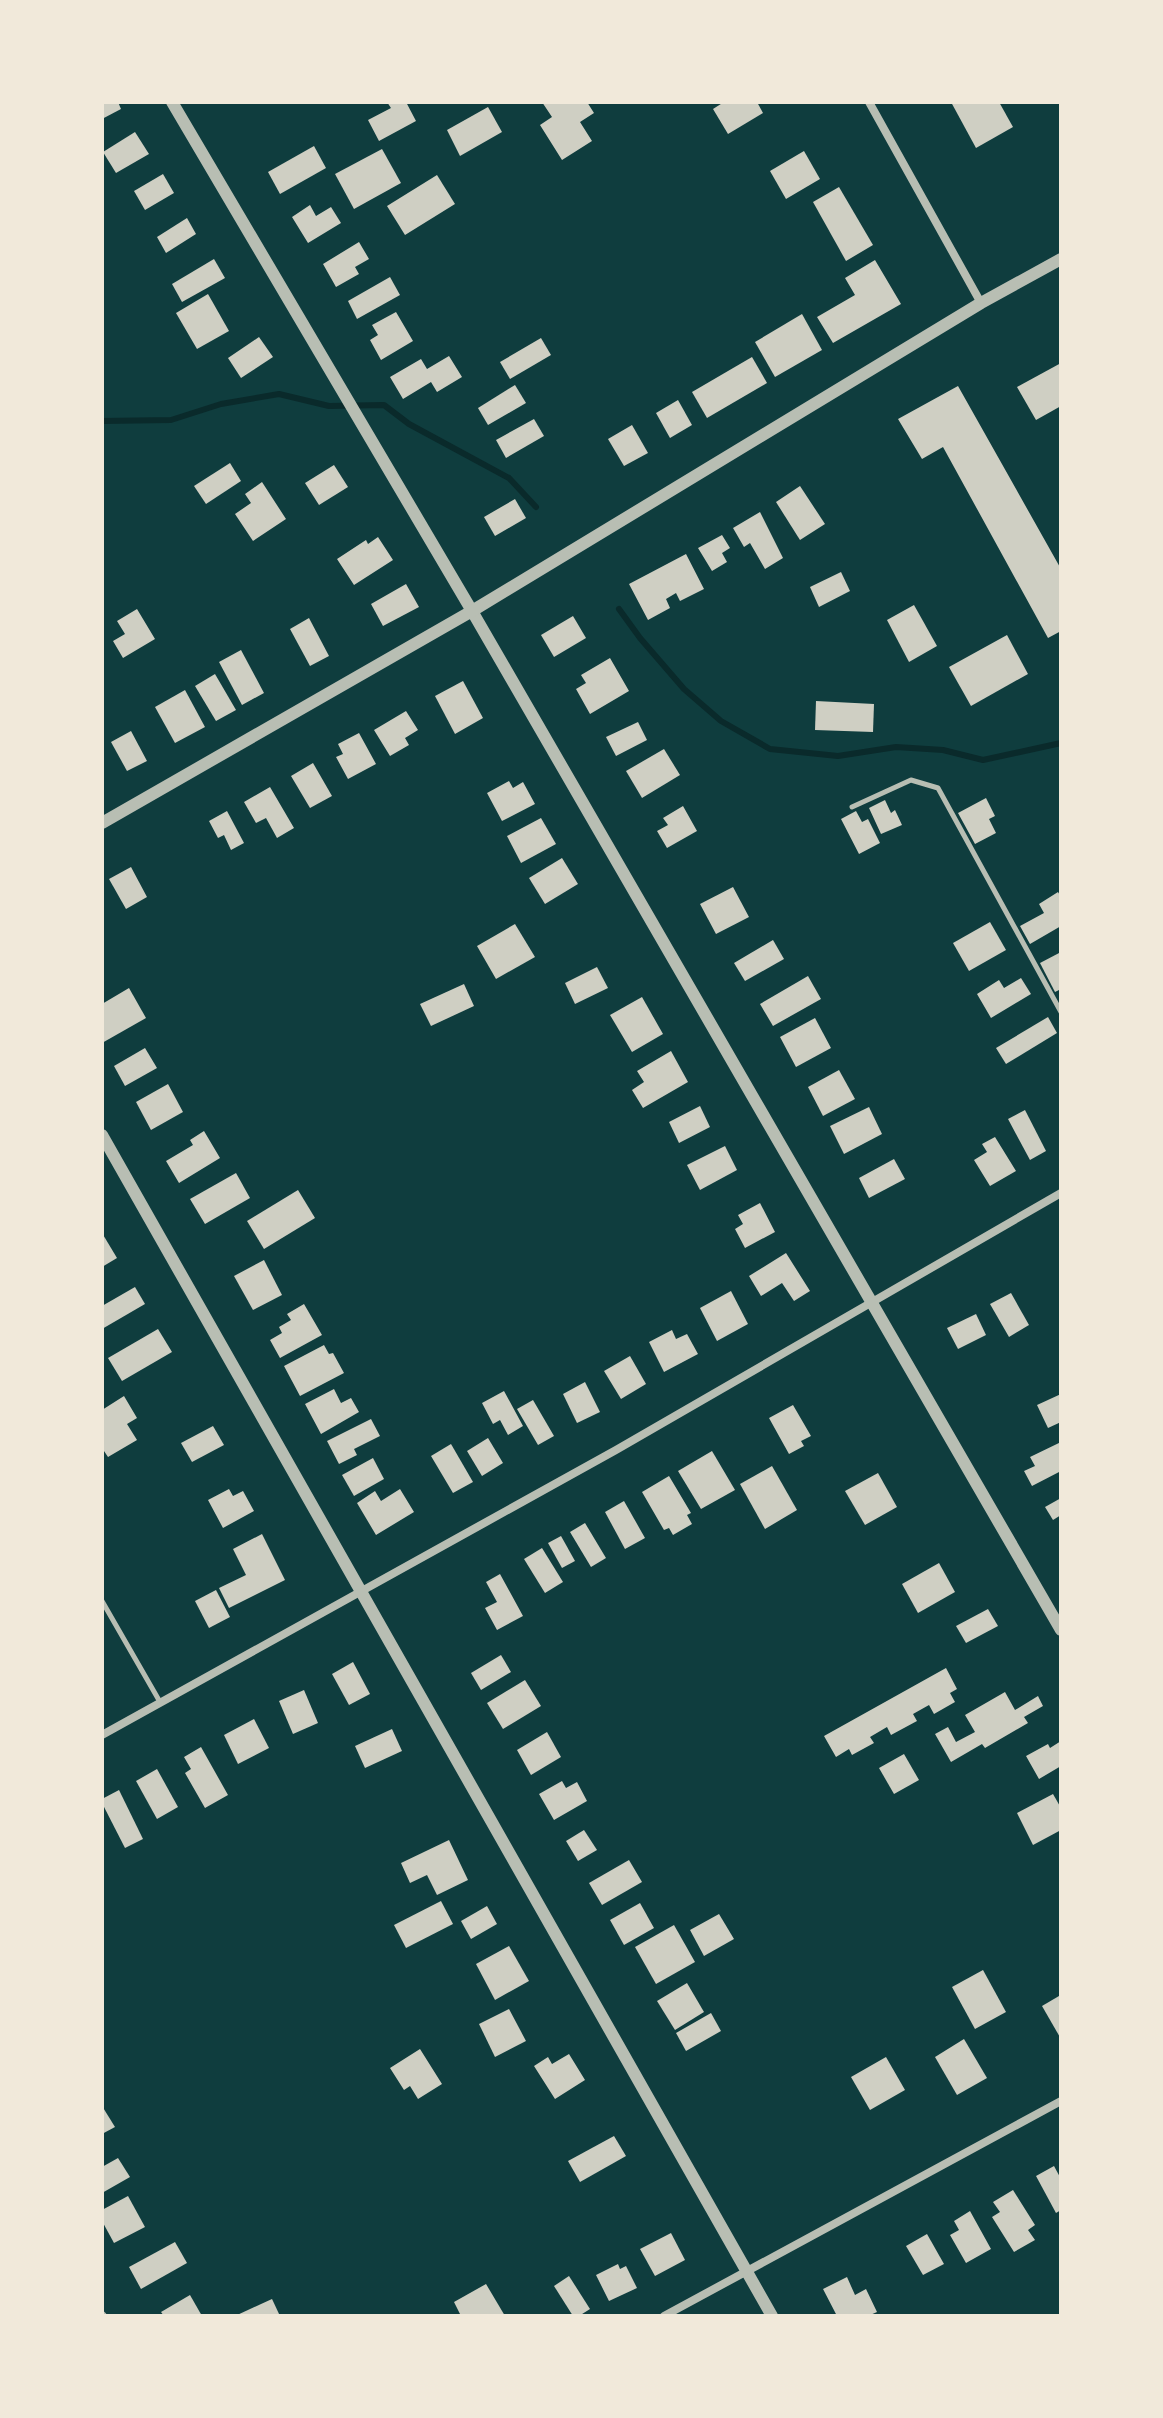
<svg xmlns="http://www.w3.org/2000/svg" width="1163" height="2418" font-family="'Nunito Sans',sans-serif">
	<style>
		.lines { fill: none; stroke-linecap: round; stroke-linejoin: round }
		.stream { stroke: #0a2a2b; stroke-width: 6 }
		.building { fill: #cfcfc3 }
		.service { stroke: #b8beb3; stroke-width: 5 }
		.minor { stroke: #b8beb3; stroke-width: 8 }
		.tertiary { stroke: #b8beb3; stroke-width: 12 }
	</style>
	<rect width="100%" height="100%" fill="#0f3d3e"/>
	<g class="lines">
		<g class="stream">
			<path d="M102,421L171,420L221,404L279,394L329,406L384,405L409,424L509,478L536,507"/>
			<path d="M619,609L640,638L684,689L721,721L770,749L838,756L896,747L943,750L983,760L1061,743"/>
		</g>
	</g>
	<g class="building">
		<path d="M102,102H118L121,109L102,119Z"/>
		<path d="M387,102H406L416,121L379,141L368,120L391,108Z"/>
		<path d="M542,102H587L594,113L580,122L592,141L562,160L540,125L552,117Z"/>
		<path d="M724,102H757L763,113L728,134L713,109Z"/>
		<path d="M951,102H999L1013,127L976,148Z"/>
		<path d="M488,107L502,132L460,156L447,130Z"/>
		<path d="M135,132L149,154L116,173L103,152Z"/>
		<path d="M314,146L326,168L280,194L268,172Z"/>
		<path d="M382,149L401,183L354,209L335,174Z"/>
		<path d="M804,151L820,179L786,199L770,171Z"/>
		<path d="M163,174L174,193L145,210L134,191Z"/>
		<path d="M437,175L455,204L405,235L387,206Z"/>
		<path d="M839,187L873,245L846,261L813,202Z"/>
		<path d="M310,205L316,216L331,207L341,223L308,243L292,217Z"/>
		<path d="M187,218L196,234L166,253L157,237Z"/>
		<path d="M359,242L369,259L355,267L359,274L336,287L323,264Z"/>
		<path d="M214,259L225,278L182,302L172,284Z"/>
		<path d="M875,260L901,304L833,343L817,317L855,295L845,278Z"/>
		<path d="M390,277L400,295L357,319L348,301Z"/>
		<path d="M208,294L229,331L197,349L176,313Z"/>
		<path d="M396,312L413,341L381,360L370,340L378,335L372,325Z"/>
		<path d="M802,314L822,350L775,377L755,342Z"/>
		<path d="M259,337L273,357L241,378L228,358Z"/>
		<path d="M541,338L551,355L510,379L500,362Z"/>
		<path d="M449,356L462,377L437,392L431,382L403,399L390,377L421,359L427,369Z"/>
		<path d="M752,357L767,383L707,418L692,392Z"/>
		<path d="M1061,363V406L1036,420L1017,387Z"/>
		<path d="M515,385L526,403L488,425L478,408Z"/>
		<path d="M958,386L1061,569V631L1048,638L943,447L922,459L898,419Z"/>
		<path d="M678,400L692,425L670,438L656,413Z"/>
		<path d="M534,419L544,436L506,458L496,440Z"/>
		<path d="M632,425L648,453L624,466L608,439Z"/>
		<path d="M230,463L241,481L206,504L194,486Z"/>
		<path d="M334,465L348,487L319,505L305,483Z"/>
		<path d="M262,482L286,519L253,541L235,514L251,503L245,494Z"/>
		<path d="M800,486L825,524L800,540L776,502Z"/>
		<path d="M515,499L526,518L495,536L484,517Z"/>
		<path d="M760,512L783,558L765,569L750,543L744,547L733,528Z"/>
		<path d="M722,535L730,548L722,553L727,562L712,571L698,548Z"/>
		<path d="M378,537L393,560L354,585L337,559L366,540L368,544Z"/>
		<path d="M686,554L704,589L680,601L676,593L666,599L670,608L648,620L629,584Z"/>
		<path d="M841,572L850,591L819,607L810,587Z"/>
		<path d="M406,584L419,607L383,626L371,604Z"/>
		<path d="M914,605L937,646L909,662L887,620Z"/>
		<path d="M137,609L155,639L123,658L113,641L125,634L117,621Z"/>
		<path d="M573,616L586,638L554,657L541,635Z"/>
		<path d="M309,618L329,656L310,666L290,629Z"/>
		<path d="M1007,635L1028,674L971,706L949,667Z"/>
		<path d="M241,650L264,693L242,705L219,662Z"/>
		<path d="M610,658L629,691L590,714L576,689L586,683L581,675Z"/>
		<path d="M215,674L236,710L216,721L195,686Z"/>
		<path d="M463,681L483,718L455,734L435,696Z"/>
		<path d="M185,690L205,727L175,743L155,707Z"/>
		<path d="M816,701L874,704L873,732L815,730Z"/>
		<path d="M406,711L418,730L405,738L409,745L390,756L374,730Z"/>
		<path d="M638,722L647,740L616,756L606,737Z"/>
		<path d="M131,731L147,761L127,771L111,742Z"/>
		<path d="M359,733L376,764L348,779L336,757L343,754L338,744Z"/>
		<path d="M664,749L680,775L642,798L626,771Z"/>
		<path d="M313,763L332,796L310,808L291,776Z"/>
		<path d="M509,781L513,788L523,782L535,804L502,821L487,793Z"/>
		<path d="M270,787L294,828L277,838L266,818L256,823L244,802Z"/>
		<path d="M986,798L995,816L989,819L996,833L975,844L958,813Z"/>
		<path d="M885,800L891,813L895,810L902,825L881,834L869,808Z"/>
		<path d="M683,806L697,831L667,848L657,831L668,825L663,818Z"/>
		<path d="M227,811L244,843L231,850L224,835L218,838L209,821Z"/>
		<path d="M856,811L862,822L868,819L880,843L859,854L841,819Z"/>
		<path d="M541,818L556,844L521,863L507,836Z"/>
		<path d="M562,858L578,884L545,904L529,878Z"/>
		<path d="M131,867L147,897L126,909L109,879Z"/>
		<path d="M733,887L749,917L716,934L700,904Z"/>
		<path d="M1058,892L1061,897V926L1030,944L1020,926L1044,913L1039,904Z"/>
		<path d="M990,922L1006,950L969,971L953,943Z"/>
		<path d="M515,924L535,957L496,979L477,946Z"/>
		<path d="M773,940L784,959L745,981L734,963Z"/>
		<path d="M1061,952V989L1055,992L1040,963Z"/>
		<path d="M597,967L608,988L575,1004L565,983Z"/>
		<path d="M808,976L821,999L773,1026L760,1004Z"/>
		<path d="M1021,978L1031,994L991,1018L977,994L999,980L1004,988Z"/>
		<path d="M464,984L474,1006L431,1026L420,1004Z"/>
		<path d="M129,988L146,1018L102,1043V1004Z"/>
		<path d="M642,997L663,1034L632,1052L610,1015Z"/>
		<path d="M1048,1017L1057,1033L1006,1064L996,1048Z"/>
		<path d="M815,1018L831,1048L796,1067L780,1037Z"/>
		<path d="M145,1048L157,1068L125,1086L114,1066Z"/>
		<path d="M671,1051L688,1082L643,1108L632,1090L644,1082L637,1071Z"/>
		<path d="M839,1070L855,1099L823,1116L808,1087Z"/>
		<path d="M168,1084L183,1112L151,1130L136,1102Z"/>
		<path d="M700,1106L710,1127L679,1143L669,1122Z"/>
		<path d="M869,1107L882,1134L844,1154L830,1126Z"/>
		<path d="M1025,1110L1046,1151L1030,1160L1008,1119Z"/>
		<path d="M204,1131L220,1158L179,1183L166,1161L193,1145L190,1140Z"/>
		<path d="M995,1137L1016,1171L990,1186L974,1160L987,1152L982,1144Z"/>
		<path d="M725,1146L737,1170L700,1190L687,1165Z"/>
		<path d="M894,1159L905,1179L869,1198L859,1178Z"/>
		<path d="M236,1173L250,1198L205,1224L190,1199Z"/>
		<path d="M298,1190L315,1218L264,1249L247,1221Z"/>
		<path d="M760,1203L775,1232L745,1248L735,1229L743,1224L738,1215Z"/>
		<path d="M102,1233L117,1258L102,1267Z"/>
		<path d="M786,1253L810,1291L794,1301L782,1283L761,1296L749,1276Z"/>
		<path d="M264,1260L282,1295L253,1310L234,1276Z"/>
		<path d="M135,1287L145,1304L102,1329V1306Z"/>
		<path d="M731,1291L748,1324L717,1341L700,1308Z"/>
		<path d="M1011,1293L1029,1325L1009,1337L990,1304Z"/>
		<path d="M304,1304L322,1335L280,1358L270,1340L282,1333L279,1327L291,1320L287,1314Z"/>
		<path d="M976,1314L986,1335L958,1349L947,1328Z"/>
		<path d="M158,1329L172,1352L122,1381L108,1358Z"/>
		<path d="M672,1330L676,1339L687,1334L698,1354L664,1372L649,1342Z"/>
		<path d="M324,1345L329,1354L333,1353L344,1373L300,1396L284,1366Z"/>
		<path d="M630,1356L646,1384L621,1399L604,1371Z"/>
		<path d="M585,1382L600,1412L577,1423L563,1394Z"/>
		<path d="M334,1389L341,1403L351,1398L359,1412L321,1434L305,1404Z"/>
		<path d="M504,1391L523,1426L508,1435L500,1420L493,1424L482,1403Z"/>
		<path d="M1061,1394V1422L1048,1428L1037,1405Z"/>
		<path d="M124,1396L137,1418L127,1424L137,1440L108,1457L102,1448V1410Z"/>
		<path d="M533,1400L554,1436L538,1445L517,1409Z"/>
		<path d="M793,1405L811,1436L801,1441L804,1446L789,1454L769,1418Z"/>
		<path d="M371,1419L380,1436L354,1449L357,1455L339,1464L327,1441Z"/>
		<path d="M213,1426L224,1445L192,1462L181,1443Z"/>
		<path d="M488,1438L503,1463L482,1476L467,1451Z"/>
		<path d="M1061,1442V1471L1032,1486L1024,1471L1035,1466L1030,1457Z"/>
		<path d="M451,1444L473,1482L453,1493L431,1456Z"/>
		<path d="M712,1451L735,1490L701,1509L678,1471Z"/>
		<path d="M373,1458L384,1479L354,1496L342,1475Z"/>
		<path d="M772,1466L797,1510L765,1529L740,1484Z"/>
		<path d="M878,1473L897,1507L865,1525L845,1491Z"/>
		<path d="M669,1476L691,1513L687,1515L692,1524L673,1535L669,1528L664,1530L642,1492Z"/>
		<path d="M229,1489L233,1496L243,1491L254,1511L223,1528L208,1500Z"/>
		<path d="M400,1489L414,1512L376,1535L357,1503L375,1491L381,1501Z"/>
		<path d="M1061,1498V1515L1053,1520L1045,1507Z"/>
		<path d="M624,1501L645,1538L625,1549L605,1512Z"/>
		<path d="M585,1523L606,1558L591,1567L570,1532Z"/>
		<path d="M262,1534L285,1580L229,1608L219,1588L246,1575L233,1549Z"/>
		<path d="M561,1536L575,1561L562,1568L548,1543Z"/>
		<path d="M542,1548L563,1582L545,1593L524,1559Z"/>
		<path d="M939,1563L955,1592L918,1613L902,1584Z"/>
		<path d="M500,1574L523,1616L497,1630L485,1608L497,1602L486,1582Z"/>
		<path d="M216,1590L230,1617L209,1628L195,1601Z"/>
		<path d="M988,1609L998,1626L966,1643L956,1626Z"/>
		<path d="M501,1655L511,1672L481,1690L471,1673Z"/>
		<path d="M353,1662L370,1694L349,1705L332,1674Z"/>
		<path d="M946,1668L957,1689L950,1693L955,1702L934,1714L929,1705L913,1714L917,1721L891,1735L887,1727L870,1737L874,1743L852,1755L849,1749L836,1757L824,1736Z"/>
		<path d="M525,1680L541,1706L503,1729L487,1703Z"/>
		<path d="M304,1690L318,1723L293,1734L279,1701Z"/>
		<path d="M1005,1692L1015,1710L1038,1696L1043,1706L1024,1717L1028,1723L985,1748L982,1744L951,1762L935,1734L948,1727L956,1742L975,1732L965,1715Z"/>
		<path d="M254,1719L269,1748L238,1764L224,1735Z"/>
		<path d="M392,1729L402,1751L365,1768L355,1746Z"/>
		<path d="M547,1732L561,1757L531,1775L517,1750Z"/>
		<path d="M1061,1741V1766L1039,1779L1026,1756L1048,1744L1050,1748Z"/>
		<path d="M201,1747L228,1795L205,1808L185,1773L191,1769L184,1757Z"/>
		<path d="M904,1754L919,1780L894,1794L879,1768Z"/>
		<path d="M157,1769L178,1807L157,1819L136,1781Z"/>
		<path d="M562,1781L566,1788L577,1782L587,1801L554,1820L539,1794Z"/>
		<path d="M119,1790L143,1839L125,1848L102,1803V1799Z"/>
		<path d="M1053,1794L1061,1808V1830L1033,1845L1017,1813Z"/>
		<path d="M584,1830L597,1850L578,1861L566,1841Z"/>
		<path d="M449,1840L468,1880L437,1895L427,1875L410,1883L401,1863Z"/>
		<path d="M629,1860L642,1882L602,1905L589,1883Z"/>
		<path d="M441,1901L453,1924L406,1948L394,1925Z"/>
		<path d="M640,1903L654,1928L624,1945L610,1920Z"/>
		<path d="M487,1906L497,1924L471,1939L461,1921Z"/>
		<path d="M719,1914L734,1939L704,1956L690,1930Z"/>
		<path d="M674,1925L695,1962L656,1984L635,1947Z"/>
		<path d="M509,1946L529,1981L495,2000L476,1964Z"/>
		<path d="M983,1970L1006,2012L975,2029L952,1987Z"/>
		<path d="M687,1983L704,2012L675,2030L657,2001Z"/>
		<path d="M1059,1996L1061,2000V2039L1042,2006Z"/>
		<path d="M509,2009L526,2041L495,2057L479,2024Z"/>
		<path d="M711,2013L721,2031L686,2051L676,2033Z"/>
		<path d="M964,2039L987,2078L957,2095L935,2057Z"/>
		<path d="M420,2049L442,2084L418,2099L410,2086L404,2090L390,2068Z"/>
		<path d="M569,2054L585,2080L555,2099L534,2066L548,2057L552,2064Z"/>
		<path d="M886,2057L905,2090L870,2110L851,2077Z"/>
		<path d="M102,2106L115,2127L102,2134Z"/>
		<path d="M614,2136L626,2156L580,2182L568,2161Z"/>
		<path d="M118,2158L130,2177L102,2193V2167Z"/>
		<path d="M1054,2166L1061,2179V2210L1056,2213L1036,2176Z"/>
		<path d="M1013,2190L1035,2225L1028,2230L1035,2240L1014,2252L992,2217L1000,2212L993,2202Z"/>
		<path d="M128,2196L145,2227L114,2243L102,2221V2210Z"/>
		<path d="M970,2211L991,2249L966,2263L950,2235L959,2230L954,2221Z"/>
		<path d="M671,2233L685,2260L655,2276L640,2249Z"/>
		<path d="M927,2234L944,2264L923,2275L906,2246Z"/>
		<path d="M175,2242L187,2263L141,2289L129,2267Z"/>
		<path d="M618,2264L620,2269L626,2266L637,2288L609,2301L596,2275Z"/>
		<path d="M569,2276L590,2309L579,2316H573L554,2286Z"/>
		<path d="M847,2277L855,2295L866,2289L877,2312L868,2316H837L823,2289Z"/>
		<path d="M486,2284L505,2316H461L454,2302Z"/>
		<path d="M190,2295L202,2316H164L161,2312Z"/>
		<path d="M272,2299L280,2316H235Z"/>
	</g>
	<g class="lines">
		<g class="service">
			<path d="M852,807L911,780L938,788L1061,1012"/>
			<path d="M102,1601L160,1702"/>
		</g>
		<g class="minor">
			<path d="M869,102L981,303"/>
			<path d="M102,1735L616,1450L1061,1193"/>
			<path d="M102,2315L103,2316"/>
			<path d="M664,2316L1061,2101"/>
		</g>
		<g class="tertiary">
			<path d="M172,102L472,611L1061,1630"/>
			<path d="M102,823L472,611L981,303L1061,259"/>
			<path d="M102,1135L772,2316"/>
		</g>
	</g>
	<rect width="1163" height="2418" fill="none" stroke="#f1e9da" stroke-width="208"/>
</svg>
